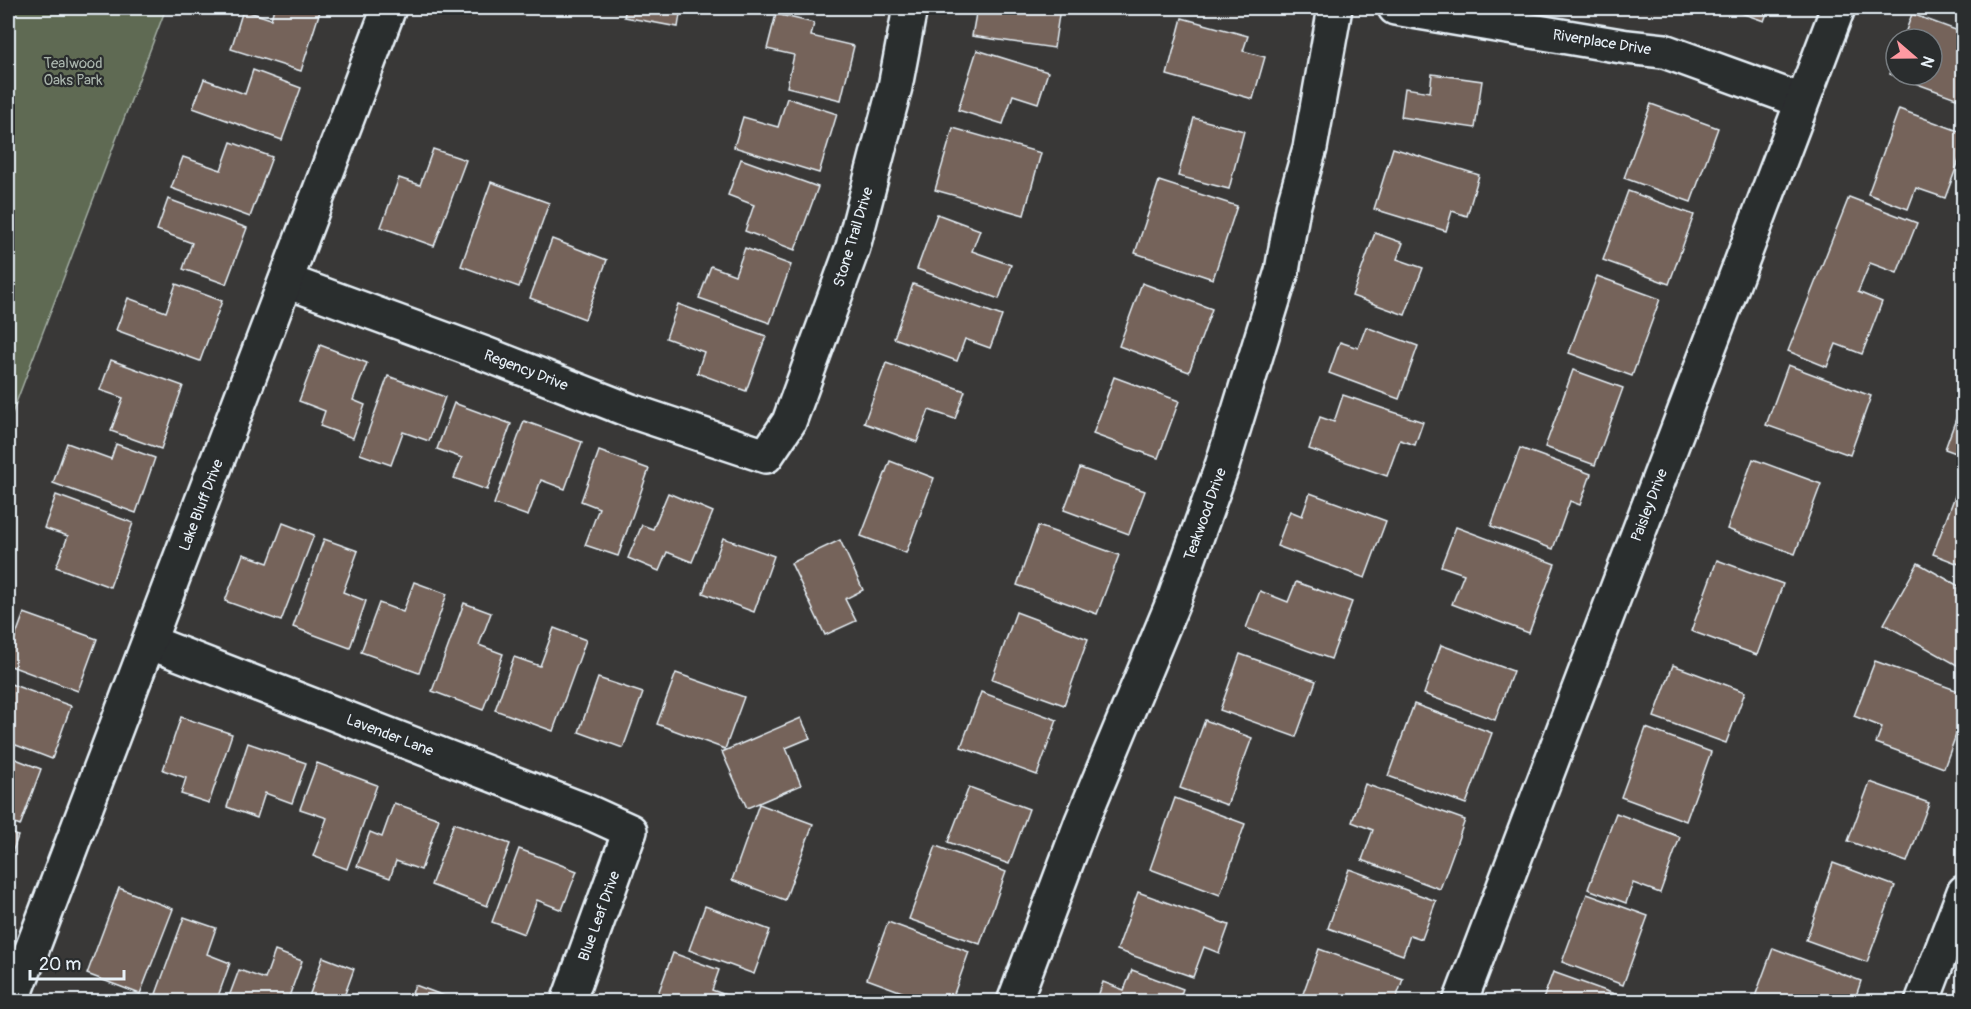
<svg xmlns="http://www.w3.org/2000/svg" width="1971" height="1009" font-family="Pangolin,sans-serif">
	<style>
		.green { fill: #5f6b52; stroke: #a4aea5; stroke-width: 1.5 }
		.building { fill: #74645a; stroke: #e8f1f8; stroke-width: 1.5 }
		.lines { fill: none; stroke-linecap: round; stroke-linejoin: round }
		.street-casing { stroke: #e8f1f8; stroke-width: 38 }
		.street { stroke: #2a2d2e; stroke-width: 33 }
		.labels { text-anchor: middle; stroke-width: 4.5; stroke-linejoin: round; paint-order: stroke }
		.street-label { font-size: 15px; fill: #e8f1f8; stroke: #2a2d2e }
		.park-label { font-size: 15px; fill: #aab5ad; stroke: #2a2d2e }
	</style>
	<rect width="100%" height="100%" fill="#393837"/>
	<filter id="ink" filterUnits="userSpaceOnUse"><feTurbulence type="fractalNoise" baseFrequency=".0167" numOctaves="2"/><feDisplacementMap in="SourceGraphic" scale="12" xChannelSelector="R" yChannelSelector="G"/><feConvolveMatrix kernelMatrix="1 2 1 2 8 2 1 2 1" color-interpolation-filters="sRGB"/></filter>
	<g filter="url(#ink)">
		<path class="green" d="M8,8H166L8,424Z"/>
		<g class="building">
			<path d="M274,8H307L320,11L301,71L231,49L243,10L271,19Z"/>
			<path d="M626,8H681L678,27L624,17Z"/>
			<path d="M977,8H1060L1054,48L972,36Z"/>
			<path d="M1727,8H1769L1764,21Z"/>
			<path d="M776,14L814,23L811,36L854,46L841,100L787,87L794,55L767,49Z"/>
			<path d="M1912,14L1964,33V101L1890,74L1896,58V75H1932V39H1903Z"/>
			<path d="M1182,18L1248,36L1243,51L1265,57L1253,99L1167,75Z"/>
			<path d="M977,50L1048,72L1038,103L1013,95L1003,124L958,110Z"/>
			<path d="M253,70L301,88L282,140L193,108L204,79L245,94Z"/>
			<path d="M1432,74L1482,81L1475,128L1401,117L1405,88L1430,92Z"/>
			<path d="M787,98L837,114L819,173L734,147L743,117L778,127Z"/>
			<path d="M1651,104L1718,128L1691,202L1624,178Z"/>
			<path d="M1899,109L1964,133V147L1945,198L1916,188L1908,209L1868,194Z"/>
			<path d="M1194,118L1244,131L1229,189L1178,176Z"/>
			<path d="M953,128L1041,153L1024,215L935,190Z"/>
			<path d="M231,142L272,157L250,217L171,188L183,157L221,170Z"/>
			<path d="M1393,148L1479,175L1467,216L1452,211L1446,231L1374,209Z"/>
			<path d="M433,149L466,160L434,246L381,227L399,178L420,185Z"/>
			<path d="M741,159L818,187L795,250L745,231L754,205L728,195Z"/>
			<path d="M1159,181L1237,206L1213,279L1135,253Z"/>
			<path d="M491,182L549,203L519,287L461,266Z"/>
			<path d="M1628,191L1694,215L1669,284L1603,260Z"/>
			<path d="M1849,197L1917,223L1897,273L1870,263L1858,292L1882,302L1862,354L1836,344L1827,367L1788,351Z"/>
			<path d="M168,199L247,228L226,284L183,269L192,243L157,230Z"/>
			<path d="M937,214L980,230L972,251L1011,265L999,299L917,269Z"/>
			<path d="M1375,233L1403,243L1397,259L1423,268L1405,315L1352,296Z"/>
			<path d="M552,239L607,260L585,319L530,298Z"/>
			<path d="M745,248L791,265L770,323L699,298L711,266L735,275Z"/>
			<path d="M1597,276L1660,299L1632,376L1569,353Z"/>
			<path d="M1142,283L1212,309L1189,372L1119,346Z"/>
			<path d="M176,284L222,301L200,361L116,330L128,298L166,312Z"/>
			<path d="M913,284L1002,316L990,348L965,339L957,361L894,338Z"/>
			<path d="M678,304L766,336L746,391L697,373L704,352L666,338Z"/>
			<path d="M1366,327L1418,346L1399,399L1329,373L1340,342L1358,348Z"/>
			<path d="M320,345L367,363L353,400L365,405L353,438L320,426L325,411L299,401Z"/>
			<path d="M111,360L183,386L161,449L111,431L123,398L100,390Z"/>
			<path d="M886,363L965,391L955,419L929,410L917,442L864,423Z"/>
			<path d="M1788,365L1871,396L1850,455L1766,425Z"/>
			<path d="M1573,370L1623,388L1595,465L1545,447Z"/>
			<path d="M388,376L445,397L429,441L403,432L391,465L360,454Z"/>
			<path d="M1114,377L1179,401L1158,458L1093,434Z"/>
			<path d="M1343,395L1423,422L1415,445L1400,440L1387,476L1309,449L1320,417L1334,422Z"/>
			<path d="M454,403L511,424L487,490L454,478L462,458L437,449Z"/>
			<path d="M1957,416L1964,419V456L1945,449Z"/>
			<path d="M524,421L582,442L565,489L541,480L528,516L494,504Z"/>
			<path d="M67,443L111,459L116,444L155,458L136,513L53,483Z"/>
			<path d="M1520,448L1591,474L1580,505L1570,501L1553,549L1491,526Z"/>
			<path d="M599,451L649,469L618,556L585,545L599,508L581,501Z"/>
			<path d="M1753,459L1821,484L1795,554L1727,529Z"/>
			<path d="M890,461L934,478L906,553L861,536Z"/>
			<path d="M1080,468L1145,491L1129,534L1064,510Z"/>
			<path d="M1963,475H1964V566L1933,554Z"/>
			<path d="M668,493L713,512L692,562L667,552L659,571L628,558L642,525L653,529Z"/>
			<path d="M1310,493L1386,521L1365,578L1277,546L1290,511L1302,516Z"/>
			<path d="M56,495L133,523L110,587L56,567L68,536L44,528Z"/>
			<path d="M283,523L314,535L281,621L225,601L243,554L268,563Z"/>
			<path d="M1038,526L1119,555L1097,614L1017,585Z"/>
			<path d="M1456,527L1555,564L1529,633L1452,604L1464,574L1441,566Z"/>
			<path d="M723,538L774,556L754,612L703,593Z"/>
			<path d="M324,539L358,551L343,592L366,601L350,648L293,627Z"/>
			<path d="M840,540L863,590L845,599L856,621L825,635L791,563Z"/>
			<path d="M1717,560L1783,584L1757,655L1691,631Z"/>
			<path d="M1918,563L1964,589V669L1884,624Z"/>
			<path d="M414,582L447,594L419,673L361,652L379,603L403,612Z"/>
			<path d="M1296,582L1352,602L1331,659L1246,628L1260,591L1288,602Z"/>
			<path d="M464,603L491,613L479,645L503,654L483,710L432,691Z"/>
			<path d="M1016,612L1088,639L1064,705L992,679Z"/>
			<path d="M24,613L97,639L78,691L8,665V657Z"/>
			<path d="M554,628L586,640L553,731L495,710L514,657L540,666Z"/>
			<path d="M1441,645L1513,671L1495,720L1424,694Z"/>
			<path d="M1240,654L1316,681L1296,737L1220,710Z"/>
			<path d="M1875,661L1964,693V713L1944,768L1876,743L1882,727L1854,716Z"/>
			<path d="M1673,665L1745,692L1726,743L1654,717Z"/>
			<path d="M676,673L744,697L725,749L657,724Z"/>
			<path d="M598,678L643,693L623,748L579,732Z"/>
			<path d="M8,683L71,706L52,759L8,742Z"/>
			<path d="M981,692L1057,720L1037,775L961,747Z"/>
			<path d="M1414,704L1492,733L1466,804L1388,776Z"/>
			<path d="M181,717L232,734L209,803L181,794L186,778L163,770Z"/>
			<path d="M801,718L810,738L786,748L801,785L747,808L722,752Z"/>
			<path d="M1205,720L1252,738L1227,805L1180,788Z"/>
			<path d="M1646,728L1711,752L1686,821L1621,797Z"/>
			<path d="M248,743L306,763L292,803L265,793L257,818L227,807Z"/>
			<path d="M8,756L41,769L20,826L8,821Z"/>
			<path d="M317,763L377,785L347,869L313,856L327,818L300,809Z"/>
			<path d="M1870,782L1929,803L1907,862L1848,841Z"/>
			<path d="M1365,784L1465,820L1440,889L1362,860L1373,830L1352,822Z"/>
			<path d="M969,787L1029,809L1009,864L948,842Z"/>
			<path d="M1175,798L1245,824L1220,895L1150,869Z"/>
			<path d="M394,803L439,819L421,870L396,861L390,878L357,866L370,832L382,837Z"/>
			<path d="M759,804L813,824L785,900L732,880Z"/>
			<path d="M1616,813L1680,837L1660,893L1633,883L1626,903L1588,889Z"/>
			<path d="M454,823L510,844L487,906L431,885Z"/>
			<path d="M8,832L18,836L8,865Z"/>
			<path d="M936,846L1006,872L980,944L909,919Z"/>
			<path d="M519,849L577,871L562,910L537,900L524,934L492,922Z"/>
			<path d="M1833,863L1895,886L1867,962L1806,940Z"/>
			<path d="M1349,869L1436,901L1422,939L1410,935L1403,955L1328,928Z"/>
			<path d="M119,888L173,909L140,994L87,974Z"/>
			<path d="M1138,892L1229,925L1219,953L1204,947L1193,977L1117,950Z"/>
			<path d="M1587,894L1648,916L1623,985L1562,962Z"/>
			<path d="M705,906L770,930L754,974L689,950Z"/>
			<path d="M184,917L216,928L207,954L230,963L216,1002H177L156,994Z"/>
			<path d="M888,922L969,952L951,1002H929L867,979Z"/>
			<path d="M1773,948L1861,981L1854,1002H1753Z"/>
			<path d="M1319,949L1403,979L1395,1002H1300Z"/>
			<path d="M275,951L302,961L287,1002H227L239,970L265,979Z"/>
			<path d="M673,953L719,970L712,990L734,998L733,1002H655Z"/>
			<path d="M323,957L354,969L342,1002H307Z"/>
			<path d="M1132,970L1183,989L1178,1002H1096L1103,982L1124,990Z"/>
			<path d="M1553,972L1620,996L1618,1002H1542Z"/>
			<path d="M415,985L447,997L445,1002H409Z"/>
		</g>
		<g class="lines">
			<g class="street-casing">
				<g id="street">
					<path d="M1395,8L1627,47L1664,51L1802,101"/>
					<path d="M286,281L488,355L631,411L766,456L789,422L853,247L895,87L910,8"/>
					<path d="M149,642L586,811L630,831L568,1002"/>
					<path d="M12,1002L389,8"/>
					<path d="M1014,1002L1082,821L1174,600L1222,466L1282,271L1293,208L1310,148L1335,8"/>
					<path d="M1460,1002L1838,8"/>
					<path d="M1922,1002L1964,892"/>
				</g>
			</g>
			<use href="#street" class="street"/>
		</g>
	</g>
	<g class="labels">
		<g class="street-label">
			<text transform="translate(1602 42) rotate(9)" y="5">Riverplace Drive</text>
			<text transform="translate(853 237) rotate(-73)" y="5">Stone Trail Drive</text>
			<text transform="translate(526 370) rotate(21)" y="5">Regency Drive</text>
			<text transform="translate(201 505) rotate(-69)" y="5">Lake Bluff Drive</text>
			<text transform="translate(1649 505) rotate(-69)" y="5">Paisley Drive</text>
			<text transform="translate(1205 514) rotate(-70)" y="5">Teakwood Drive</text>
			<text transform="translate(390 735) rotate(21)" y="5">Lavender Lane</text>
			<text transform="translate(599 916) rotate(-70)" y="5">Blue Leaf Drive</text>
		</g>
		<g class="park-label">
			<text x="73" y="68">Tealwood<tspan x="73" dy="17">Oaks Park</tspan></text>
		</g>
	</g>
	<rect width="1971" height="1009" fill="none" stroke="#2a2d2e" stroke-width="30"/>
	<rect x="15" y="15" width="1941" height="979" fill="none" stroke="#e8f1f8" stroke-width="2" filter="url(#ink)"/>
	<g transform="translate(1914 57) rotate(110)"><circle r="28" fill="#2a2d2e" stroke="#767b7f" stroke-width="1.5"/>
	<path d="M0-4.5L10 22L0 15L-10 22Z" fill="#ff9aa2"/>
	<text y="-9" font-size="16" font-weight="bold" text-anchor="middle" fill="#e8f1f8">N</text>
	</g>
	<path d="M30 970v9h94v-9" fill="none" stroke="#e8f1f8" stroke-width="3"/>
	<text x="39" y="970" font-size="18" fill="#e8f1f8" stroke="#2a2d2e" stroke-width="4.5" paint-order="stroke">20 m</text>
</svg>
